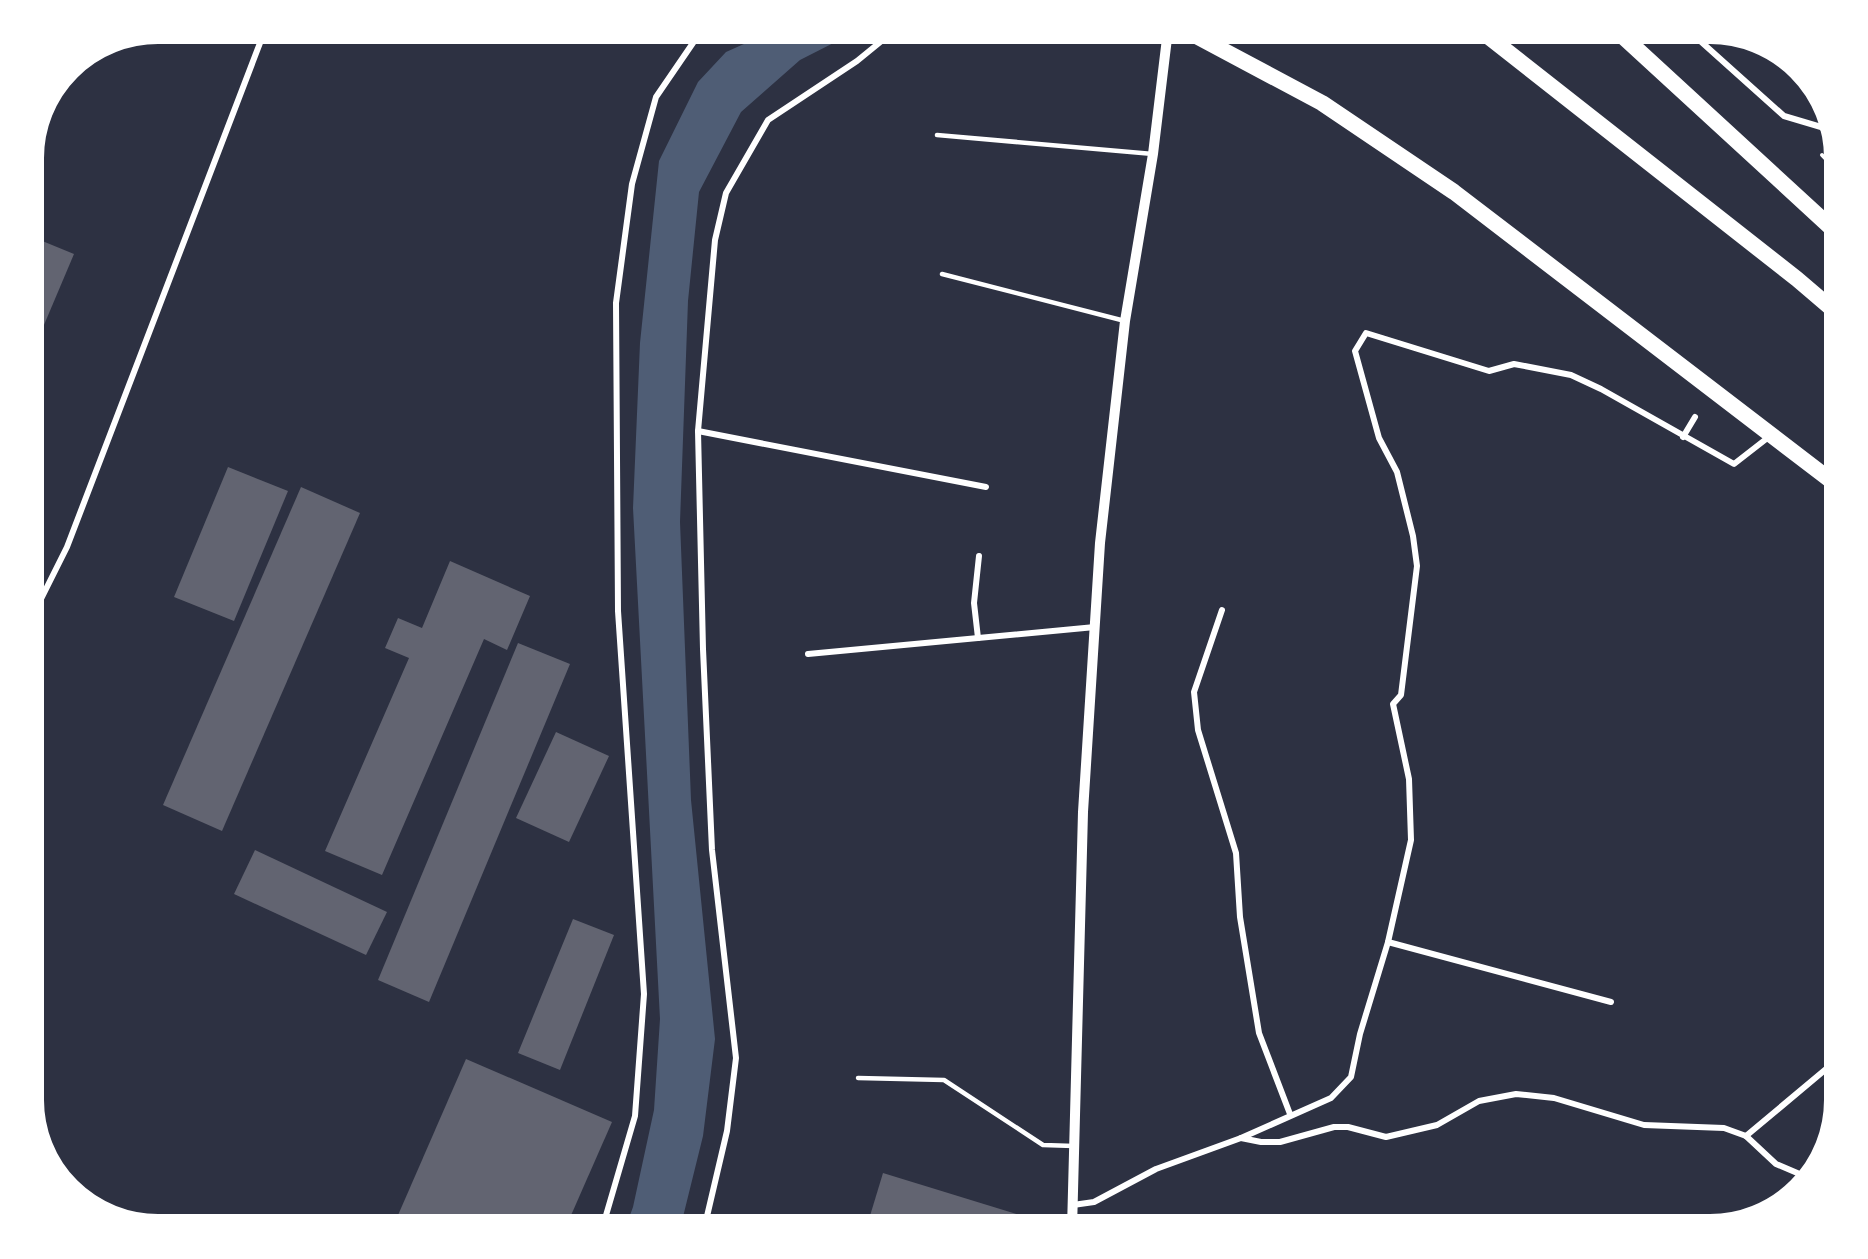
<svg xmlns="http://www.w3.org/2000/svg" width="1868" height="1259" font-family="Cabin,sans-serif">
	<style>
		.water { fill: #4f5d75 }
		.building { fill: #626471 }
		.lines { fill: none; stroke-linecap: round; stroke-linejoin: round }
		.path { stroke: #fff; stroke-width: 4 }
		.service { stroke: #fff; stroke-width: 4.5 }
		.minor { stroke: #fff; stroke-width: 6 }
		.tertiary { stroke: #fff; stroke-width: 10 }
		.trunk { stroke: #fff; stroke-width: 16 }
		.rim { fill: none; stroke: #fff; stroke-width: 8 }
	</style>
	<rect width="100%" height="100%" fill="#2d3142"/>
	<path class="water" d="M775,30H859L800,60L741,112L699,192L688,301L680,522L691,800L715,1039L703,1136L680,1229H625L633,1207L654,1110L660,1019L633,508L640,343L659,161L698,82L726,52Z"/>
	<g class="building">
		<path d="M35,238L74,254L30,358V250Z"/>
		<path d="M228,467L288,491L234,621L174,597Z"/>
		<path d="M301,487L360,513L222,831L163,805Z"/>
		<path d="M450,561L530,596L507,650L484,639L382,875L325,851L409,658L385,648L398,618L422,628Z"/>
		<path d="M518,643L570,664L429,1002L378,980Z"/>
		<path d="M556,732L609,756L569,842L516,818Z"/>
		<path d="M255,850L387,912L366,955L234,894Z"/>
		<path d="M573,919L614,935L560,1070L518,1053Z"/>
		<path d="M466,1059L612,1122L565,1229H392Z"/>
		<path d="M883,1173L1039,1221L1036,1229H866Z"/>
	</g>
	<g class="lines">
		<path class="path" d="M1822,155L1838,172"/>
		<g class="service">
			<path d="M937,135L1153,154"/>
			<path d="M942,274L1125,321"/>
			<path d="M858,1078L944,1080L1043,1145L1074,1146"/>
		</g>
		<g class="minor">
			<path d="M1688,30L1784,116L1821,127L1833,136"/>
			<path d="M698,431L986,487"/>
			<path d="M1683,437L1695,417"/>
			<path d="M1222,610L1194,692L1198,730L1236,853L1240,917L1259,1033L1290,1114"/>
			<path d="M30,621L67,547L265,30"/>
			<path d="M978,638L974,603L979,556"/>
			<path d="M808,654L1095,627"/>
			<path d="M1388,942L1611,1002"/>
			<path d="M1746,1136L1838,1059"/>
			<path d="M1241,1138L1261,1142H1280L1334,1127H1348L1386,1137L1437,1125L1479,1101L1516,1094L1554,1098L1644,1125L1724,1128L1746,1136L1776,1164L1809,1178"/>
			<path d="M1073,1205L1094,1202L1156,1169L1241,1138L1331,1098L1351,1077L1360,1034L1388,942L1411,840L1409,779L1393,704L1401,695L1417,566L1413,536L1397,472L1379,438L1355,351L1366,333L1489,371L1514,364L1571,375L1601,389L1734,464L1770,436"/>
			<path d="M602,1229L635,1116L644,994L618,611L616,303L632,184L656,97L695,40L708,30"/>
			<path d="M704,1229L727,1131L736,1058L712,850L703,649L698,431L715,240L726,193L768,120L857,61L895,30"/>
		</g>
		<path class="tertiary" d="M1072,1229L1083,812L1100,543L1125,321L1153,154L1168,30"/>
		<g class="trunk">
			<path d="M1185,30L1322,103L1454,192L1838,486"/>
			<path d="M1480,30L1797,279L1838,314"/>
			<path d="M1616,30L1838,234"/>
		</g>
	</g>
	<path d="M0 0H1868V1259H0ZM158 40H1710A118 118 0 0 1 1828 158V1100A118 118 0 0 1 1710 1218H158A118 118 0 0 1 40 1100V158A118 118 0 0 1 158 40Z" fill="#fff" fill-rule="evenodd"/>
	<path class="rim" d="M158 40H1710A118 118 0 0 1 1828 158V1100A118 118 0 0 1 1710 1218H158A118 118 0 0 1 40 1100V158A118 118 0 0 1 158 40Z"/>
</svg>
